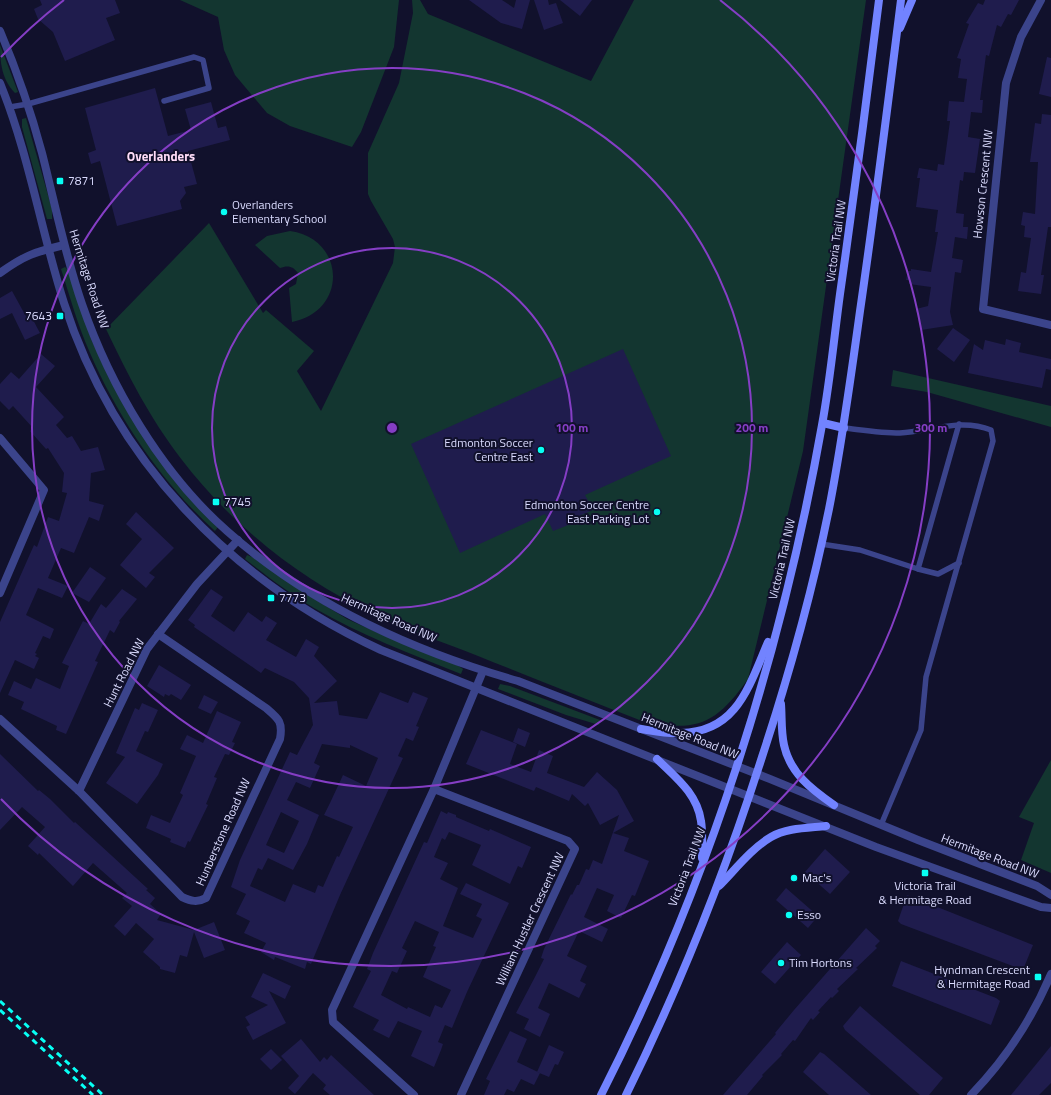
<svg xmlns="http://www.w3.org/2000/svg" width="1051" height="1095" font-family="'Titillium Web',sans-serif">
	<style>
		.green { fill: #133630 }
		.building { fill: #1f1c4d; fill-rule: evenodd }
		.lines { fill: none; stroke-linecap: round; stroke-linejoin: round }
		.service { stroke: #3b448b; stroke-width: 5.5 }
		.minor { stroke: #3b448b; stroke-width: 8 }
		.tertiary { stroke: #3b448b; stroke-width: 8 }
		.secondary { stroke: #7283ff; stroke-width: 8 }
		.rail { stroke: #07fff4; stroke-width: 3; stroke-dasharray: 6 5; stroke-linecap: butt }
		.ring { fill: none; stroke: #853ec5; stroke-width: 2 }
		.poi-dot { fill: #07fff4; stroke: #11112c; stroke-width: 1.5 }
		.labels { text-anchor: middle; stroke-width: 4; stroke-linejoin: round; paint-order: stroke }
		.poi-label { font-size: 12px; fill: #dbdcff; stroke: #11112c; text-anchor: start }
		.street-label { font-size: 12px; fill: #dbdcff; stroke: #11112c }
		.neighbourhood-label { font-size: 13px; font-weight: bold; fill: #ffddf8; stroke: #11112c }
		.centre { fill: #853ec5; stroke: #11112c; stroke-width: 2 }
		.ring-label { font-size: 12px; text-anchor: middle; font-weight: bold; fill: #853ec5; stroke: #11112c; stroke-width: 4; stroke-linejoin: round; paint-order: stroke }
	</style>
	<rect width="100%" height="100%" fill="#11112c"/>
	<g class="green">
		<path d="M180,0H399L394,47L361,132L352,147L290,126L267,113L235,75L224,50L218,17Z"/>
		<path d="M412,0H420L428,14L591,81L634,0H866L803,451L748,679C716,724 697,733 642,721C588,700 533,678 478,656C443,642 406,630 372,613C299,579 231,524 182,460C149,417 129,377 106,329L209,223L263,313L266,310L314,351L297,371L321,411L393,263L395,247L393,239L371,201L368,194V153L399,83L413,13Z"/>
		<path d="M0,45L18,92L15,93C2,80 0,63 0,45Z"/>
		<path d="M26,118L52,209V219H47L22,127V119Z"/>
		<path d="M290,231C346,239 348,311 292,322L289,288L296,284L298,273C293,266 288,265 280,268L255,245L267,236Z"/>
		<path d="M65,267L68,270L91,339L108,376L135,424L218,527L215,531C162,483 118,418 90,353C78,326 70,297 61,269Z"/>
		<path d="M893,370L1051,406V427L927,392L891,386Z"/>
		<path d="M247,555L255,558L300,590L347,619L383,635L457,665L463,669L461,674C411,654 361,635 314,608C290,594 267,576 245,559Z"/>
		<path d="M500,684L510,686L600,720L599,725L566,715L498,689Z"/>
		<path d="M1051,760V873L1021,860L1034,823L1019,817Z"/>
	</g>
	<g class="building">
		<path d="M40,0H115L120,13L106,18L115,40L65,61L53,32L38,19L34,9L42,5Z"/>
		<path d="M469,0H502L514,8L516,0H530L522,29L501,23Z"/>
		<path d="M534,0H548L549,5L556,3L563,23L544,30Z"/>
		<path d="M560,0H592L580,16Z"/>
		<path d="M985,0H1019L1011,15L1008,14L1001,27L997,25L989,56L986,55L980,100H983L982,113L971,112L968,137L980,139L975,173L964,172L963,181L960,180L956,213L964,214L963,227H968L967,239L955,237L952,258L963,260L961,273L955,272L950,312L953,325L921,330L916,309L928,306L931,287L909,284V280H906L908,271H911V269L931,272L938,232H935L938,210L916,207L920,178H917L919,168L937,171L938,164L944,165L950,121H947L949,101L964,102L967,79L958,78L961,59L957,58L969,24L966,23L978,3L983,5Z"/>
		<path d="M1047,57L1051,58V97L1039,94Z"/>
		<path d="M155,88L168,136L191,130L185,109L211,102L218,128L226,126L230,140L188,151L197,184L184,187L186,193L180,201L182,209L117,226L100,161L91,164L88,153L96,150L85,108Z"/>
		<path d="M1042,114L1051,115V227H1048L1041,275H1044L1041,294L1018,291L1021,272L1026,273L1031,238L1024,237L1025,226L1021,225L1023,212L1035,214L1038,162H1030L1035,123L1041,124Z"/>
		<path d="M12,291L28,320L32,318L40,333L25,340L12,313L0,319V298Z"/>
		<path d="M953,328L970,340L954,362L937,349Z"/>
		<path d="M1006,339L1021,343L1019,352L1051,359V370L1046,369L1042,388L968,373L974,344L983,350L985,340L1005,345Z"/>
		<path d="M623,349L671,456L585,495L593,510L579,516L581,520L553,531L545,514L460,553L411,444Z"/>
		<path d="M41,354L55,366L36,387L64,417L56,425L67,438L72,436L81,451L98,447L105,470L91,473L89,501L104,505L99,521L89,517L74,553L61,548L48,578L68,586L62,598L38,588L26,615L54,629L50,639L43,636L35,653L37,654L35,656L39,658L34,669L15,660L0,693V622L34,545L37,547L48,517L59,521L67,493L62,492L64,473L48,448L46,449L30,431L33,428L13,406L9,410L0,401V384L11,372L19,379Z"/>
		<path d="M136,512L174,548L149,573L155,577L146,588L120,565L142,539L126,524Z"/>
		<path d="M90,567L106,578L89,602L72,593Z"/>
		<path d="M122,589L137,599L119,621L120,622L114,633L110,630L95,661L98,662L66,734L56,730L57,726L21,709L24,702L8,695L14,681L31,689L36,678L60,689L69,666L62,663L83,621L89,624L101,604L106,608Z"/>
		<path d="M211,589L223,597L211,616L234,632L248,612L262,622L266,616L277,623L266,640L296,657L306,639L319,647L314,656L337,681L314,703L337,701L339,715L367,719L380,692L408,703L413,692L428,698L416,726L419,727L413,741L406,738L398,756L403,758L340,895L311,964L307,962L305,969L275,957L274,960L261,952L266,943L244,933L250,921L236,914L246,894L231,887L240,860L290,752L297,755L313,725L309,698L294,682L265,668L261,673L194,627L195,625L188,620ZM322,744L350,748V745L378,758L366,786L343,775L330,803L324,815L353,827L339,857L337,856L323,887L318,885L315,893L293,884L285,902L250,886L258,868L262,870L268,858L293,870L307,844L319,815L287,800L296,782L310,788L320,766L314,763ZM281,812L299,821L284,853L266,845Z"/>
		<path d="M159,665L191,685L181,700L171,694L169,696L165,694L164,697L147,686Z"/>
		<path d="M204,695L218,702L211,714L198,708Z"/>
		<path d="M142,703L158,710L148,732L145,731L136,751L163,764L158,775L137,804L106,783L125,757L116,753L135,708L139,710Z"/>
		<path d="M217,711L241,722L232,742L235,743L229,755L225,754L214,777L217,778L206,804L208,805L190,842L188,841L185,848L170,842L171,839L146,828L151,815L170,823L183,795L180,793L196,756L180,749L187,735L203,743Z"/>
		<path d="M518,728L530,733L525,747L513,742Z"/>
		<path d="M481,730L517,744L510,764L531,772L539,750L553,756L547,773L584,787L597,772L617,790L634,821L613,833L629,838L624,851L649,861L635,896L632,895L621,918L607,911L614,895L597,888L584,917L608,929L602,942L579,931L567,956L587,966L580,981L586,984L579,998L549,983L538,1008L550,1014L540,1037L524,1029L529,1019L516,1013L536,975L544,959L541,958L544,949L571,894L572,895L577,885H579L586,869L589,870L593,860L602,864L619,815L600,825L588,803L585,806L572,794L569,801L536,787L534,791L466,764Z"/>
		<path d="M0,754L38,791L39,790L50,799L74,823L75,822L148,889L146,890L155,898L150,904L161,914L157,920L194,930L214,922L225,950L204,958L194,932L187,957L180,955L175,973L160,969V967L143,952L154,939L136,923L125,936L114,926L132,906L122,898L127,893L93,863L73,886L39,853L38,855L28,846L45,827L22,807L0,830Z"/>
		<path d="M441,811L447,814L448,812L456,815V817L489,831L490,829L531,847L522,868L518,866L510,884L472,865L481,845L449,832L445,840L442,838L434,857L448,863L440,879L458,888L443,926L473,938L482,919L476,916L482,904L460,894L466,883L509,903L467,992L452,1028L445,1025L438,1042L443,1044L441,1050L434,1067L411,1056L422,1031L398,1021L389,1038L373,1030L379,1020L353,1007L371,971L367,969L373,953L424,842L427,843ZM415,921L439,932L433,946L436,947L423,977L451,990L442,1008L435,1005L430,1017L408,1007L407,1009L381,995L392,971L397,973L407,951L402,948Z"/>
		<path d="M825,849L850,872L830,894L805,872Z"/>
		<path d="M786,888L818,916L808,928L776,900Z"/>
		<path d="M907,895L1033,945L1023,970L901,924L898,921Z"/>
		<path d="M866,928L880,941L875,946L877,948L856,968L858,969L837,989L839,991L832,998L831,997L818,1011L820,1012L813,1020L811,1018L795,1041L793,1040L781,1054L782,1055L762,1075L763,1076L747,1095H723L776,1034L775,1033L794,1010Z"/>
		<path d="M787,942L801,955L775,984L761,972Z"/>
		<path d="M901,961L996,998L1000,1001L991,1025L892,986Z"/>
		<path d="M263,973L291,986L285,999L269,991L286,1023L253,1040L246,1027L250,1025L245,1017L268,1005L251,997Z"/>
		<path d="M860,1006L943,1078L929,1095H920L845,1030L843,1026Z"/>
		<path d="M510,1031L527,1039L517,1062L540,1073L534,1085L521,1079L514,1092L507,1089L504,1095H484L490,1081L486,1079Z"/>
		<path d="M301,1039L320,1062L324,1057L327,1060L331,1055L374,1095H330L323,1089L326,1085L313,1073L295,1094L288,1088L299,1076L281,1056Z"/>
		<path d="M549,1045L564,1052L558,1065L555,1064L549,1077L537,1072Z"/>
		<path d="M1051,1046V1083L1039,1095H1011Z"/>
		<path d="M271,1049L282,1060L271,1070L260,1059Z"/>
		<path d="M820,1052L824,1054L871,1095H829L803,1072Z"/>
	</g>
	<g class="lines">
		<g class="service">
			<path d="M10,107L28,104L194,57L203,60L209,88L164,101"/>
			<path d="M844,428C862,430 881,433 900,433C931,431 961,418 991,430L993,441L926,677L921,730L881,825"/>
			<path d="M821,544L860,550L918,569L959,424"/>
			<path d="M918,569L938,574L959,563"/>
		</g>
		<g class="minor">
			<path d="M1041,0L1021,37L1006,83L983,309L1051,325"/>
			<path d="M0,273C25,255 35,252 64,245"/>
			<path d="M0,438L44,490L0,593"/>
			<path d="M0,719L79,791L182,897C191,901 197,903 206,898L280,739C283,722 279,719 266,708L158,634"/>
			<path d="M434,789L568,841L575,849L461,1095"/>
			<path d="M79,791L147,649L197,584L238,540"/>
			<path d="M414,1095L333,1022L332,1010L434,789L483,671"/>
		</g>
		<g class="tertiary">
			<path d="M0,31C17,71 31,112 42,153C55,204 65,255 82,304C110,386 162,474 227,531C309,604 413,651 518,681L770,779L918,840L1037,886L1051,895"/>
			<path d="M0,83C29,154 41,231 64,303C115,462 232,581 381,650L876,847L1041,907L1051,908"/>
			<path d="M971,1095C1005,1060 1032,1019 1051,974"/>
		</g>
		<g class="secondary">
			<path d="M900,28L912,0"/>
			<path d="M823,423L844,428"/>
			<path d="M781,704C782,717 781,732 784,745C790,773 811,789 834,805"/>
			<path d="M641,729C654,731 667,734 681,733C737,732 749,686 768,642"/>
			<path d="M657,759C675,777 697,793 701,821C703,833 702,846 702,858"/>
			<path d="M719,886C734,871 752,848 771,837C786,828 808,828 826,826"/>
			<path d="M601,1095C708,885 781,656 822,425C830,382 834,338 840,294C854,196 867,98 879,0"/>
			<path d="M626,1095C680,986 725,873 762,757C789,675 812,593 829,509C842,443 851,377 860,311C875,208 888,104 901,0"/>
		</g>
		<g class="rail">
			<path d="M0,1001L103,1095"/>
			<path d="M0,1010L93,1095"/>
		</g>
	</g>
	<g class="ring">
		<circle cx="392" cy="428" r="180"/>
		<circle cx="392" cy="428" r="360"/>
		<path d="M1 57A539 539 0 0 1 64 0M720 0A539 539 0 1 1 1 799"/>
	</g>
	<g class="poi-dot">
		<rect x="56" y="177" width="8" height="8" rx="2"/>
		<circle cx="224" cy="212" r="4"/>
		<rect x="56" y="312" width="8" height="8" rx="2"/>
		<circle cx="541" cy="450" r="4"/>
		<rect x="212" y="498" width="8" height="8" rx="2"/>
		<circle cx="657" cy="512" r="4"/>
		<rect x="267" y="594" width="8" height="8" rx="2"/>
		<rect x="921" y="869" width="8" height="8" rx="2"/>
		<circle cx="794" cy="878" r="4"/>
		<circle cx="789" cy="915" r="4"/>
		<circle cx="781" cy="963" r="4"/>
		<rect x="1034" y="973" width="8" height="8" rx="2"/>
	</g>
	<g class="labels">
		<g class="poi-label">
			<text x="68" y="185">7871</text>
			<text x="232" y="209">Overlanders<tspan x="232" dy="14">Elementary School</tspan></text>
			<text x="52" y="320" text-anchor="end">7643</text>
			<text x="533" y="447" text-anchor="end">Edmonton Soccer<tspan x="533" dy="14">Centre East</tspan></text>
			<text x="224" y="506">7745</text>
			<text x="649" y="509" text-anchor="end">Edmonton Soccer Centre<tspan x="649" dy="14">East Parking Lot</tspan></text>
			<text x="279" y="602">7773</text>
			<text x="802" y="882">Mac's</text>
			<text x="925" y="890" text-anchor="middle">Victoria Trail<tspan x="925" dy="14">&amp; Hermitage Road</tspan></text>
			<text x="797" y="919">Esso</text>
			<text x="789" y="967">Tim Hortons</text>
			<text x="1030" y="974" text-anchor="end">Hyndman Crescent<tspan x="1030" dy="14">&amp; Hermitage Road</tspan></text>
		</g>
		<g class="street-label">
			<text transform="translate(983 184) rotate(-84)" y="4">Howson Crescent NW</text>
			<text transform="translate(836 241) rotate(-82)" y="4">Victoria Trail NW</text>
			<text transform="translate(89 279) rotate(72)" y="4">Hermitage Road NW</text>
			<text transform="translate(782 559) rotate(-77)" y="4">Victoria Trail NW</text>
			<text transform="translate(389 618) rotate(24)" y="4">Hermitage Road NW</text>
			<text transform="translate(124 673) rotate(-63)" y="4">Hunt Road NW</text>
			<text transform="translate(690 736) rotate(22)" y="4">Hermitage Road NW</text>
			<text transform="translate(223 832) rotate(-66)" y="4">Hunberstone Road NW</text>
			<text transform="translate(990 856) rotate(21)" y="4">Hermitage Road NW</text>
			<text transform="translate(687 867) rotate(-69)" y="4">Victoria Trail NW</text>
			<text transform="translate(530 919) rotate(-65)" y="4">William Hustler Crescent NW</text>
		</g>
		<g class="neighbourhood-label">
			<text x="161" y="161">Overlanders</text>
		</g>
	</g>
	<circle cx="392" cy="428" r="6" class="centre"/>
	<g class="ring-label">
		<text x="572" y="432">100 m</text>
		<text x="752" y="432">200 m</text>
		<text x="931" y="432">300 m</text>
	</g>
</svg>
